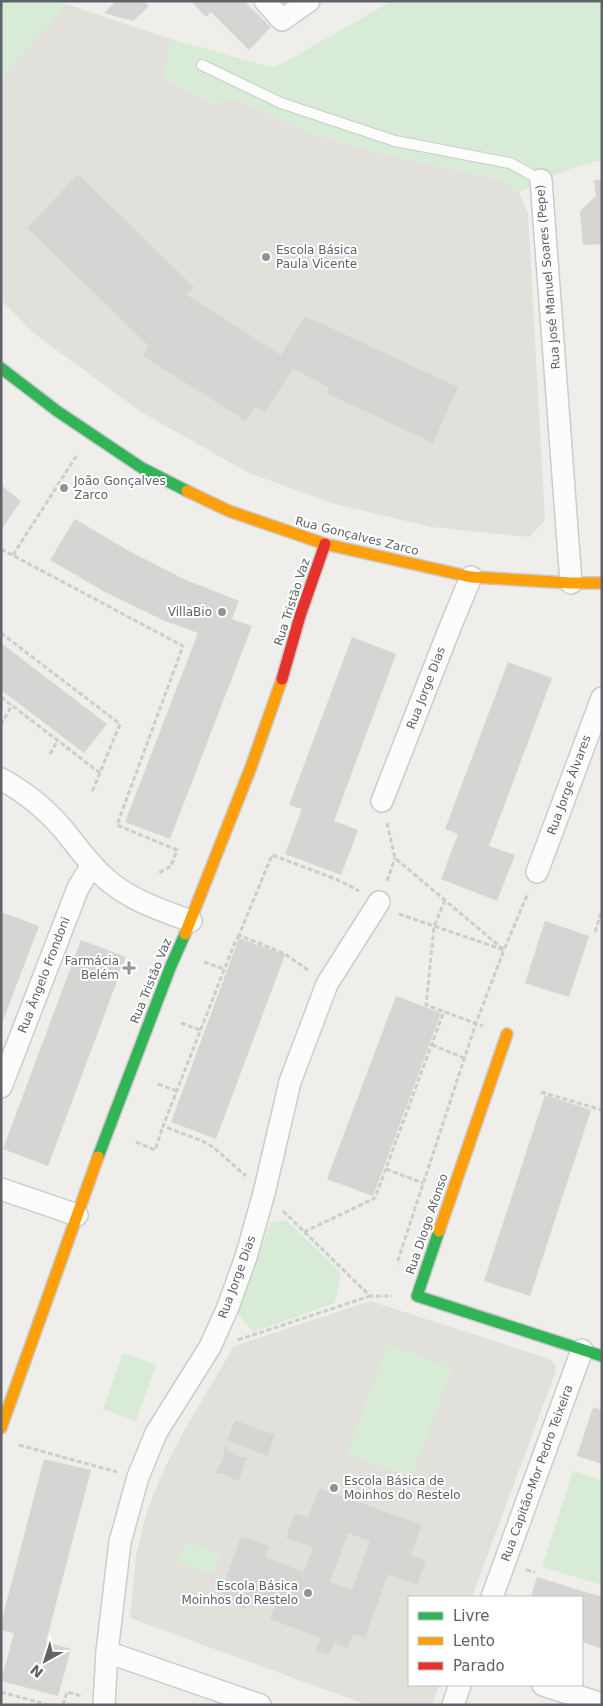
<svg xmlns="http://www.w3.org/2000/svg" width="603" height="1706" font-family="'DejaVu Sans',sans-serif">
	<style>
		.education { fill: #e2e0da }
		.green { fill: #d8ebd6 }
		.building { fill: #d6d5d3; fill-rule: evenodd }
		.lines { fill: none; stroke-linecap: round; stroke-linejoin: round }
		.lane-casing { stroke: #cbcccc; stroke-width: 12 }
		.street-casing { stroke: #cbcccc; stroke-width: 24 }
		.fast-casing { stroke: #cacacb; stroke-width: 14 }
		.slow-casing { stroke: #cacacb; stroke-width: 14 }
		.jam-casing { stroke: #cacacb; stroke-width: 14 }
		.path { stroke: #cacfcc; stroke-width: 3; stroke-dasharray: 5 2.5; stroke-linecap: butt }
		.lane { stroke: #fdfcfc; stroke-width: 10 }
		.street { stroke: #fdfcfc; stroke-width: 21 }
		.fast { stroke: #30b455; stroke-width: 11 }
		.slow { stroke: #ff9f0a; stroke-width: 11 }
		.jam { stroke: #e5322d; stroke-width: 11 }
		.poi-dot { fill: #919496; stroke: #fff; stroke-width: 2 }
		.labels { text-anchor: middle; stroke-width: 4; stroke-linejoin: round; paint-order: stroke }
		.poi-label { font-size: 12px; fill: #5f6368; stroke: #fff; text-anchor: start }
		.street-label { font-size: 12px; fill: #5f6368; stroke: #fff }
	</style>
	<rect width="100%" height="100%" fill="#efeeea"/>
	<g class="education">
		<path d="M66,4L171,39L164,79L212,103L238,99L306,132L375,152L501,180L519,192L528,214L545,520L529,537L431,527L331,503L249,473L141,412L32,332L1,300V78Z"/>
		<path d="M370,1301L550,1359L556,1365L555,1373L472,1597H409V1685H439L432,1705H367L130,1618L136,1555L147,1511L166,1465L185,1429L234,1346Z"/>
	</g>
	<g class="green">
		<path d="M1,1H56L66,4L1,78Z"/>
		<path d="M392,1H602V160C573,166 546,178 519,192L501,180L375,152L306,132L238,99L212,103L164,79L171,39L274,68Z"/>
		<path d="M286,1220L341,1273L335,1303L253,1332L237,1313L270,1223Z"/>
		<path d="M388,1344L452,1369L411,1478L347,1453Z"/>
		<path d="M123,1353L156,1365L136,1421L103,1409Z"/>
		<path d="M573,1471L602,1480V1585L542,1567Z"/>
		<path d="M184,1542L220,1553L213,1574L178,1563Z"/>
	</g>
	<g class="building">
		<path d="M116,1H143L149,6L133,21L104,13Z"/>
		<path d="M191,1H244L271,27L249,50L211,12L206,17Z"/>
		<path d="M78,174L194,287L187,295L281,355L305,316L458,387L433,443L326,393L329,388L293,368L265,412L255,406L246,421L143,356L149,346L27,228Z"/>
		<path d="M594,180H602V244L583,245L580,211L596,196Z"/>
		<path d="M1,485L21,501L1,530Z"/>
		<path d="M75,519L129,551L186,580L239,601L232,619L252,626L170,839L125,822L198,633L165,621L105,592L50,560Z"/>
		<path d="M352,637L396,654L334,821L358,830L341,875L285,854L302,809L289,805Z"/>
		<path d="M1,643L107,724L84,753L1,690Z"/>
		<path d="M508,662L552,678L489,846L515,855L497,901L441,879L458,834L445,829Z"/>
		<path d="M1,912L39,926L1,1026Z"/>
		<path d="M545,921L589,936L569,997L525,983Z"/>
		<path d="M239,938L285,955L216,1139L171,1122Z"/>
		<path d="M81,940L126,957L48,1166L3,1149Z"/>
		<path d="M396,996L441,1013L373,1196L327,1179Z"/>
		<path d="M545,1095L591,1110L530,1296L484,1281Z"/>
		<path d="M593,1407L602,1410V1464L577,1456Z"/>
		<path d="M235,1420L275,1435L267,1456L227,1440Z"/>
		<path d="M224,1446L238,1457H248L245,1461L239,1481L221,1473H214L223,1461Z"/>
		<path d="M44,1459L91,1470L46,1642L71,1649L58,1696L1,1681L14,1633L1,1630V1623Z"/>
		<path d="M319,1488L422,1525L411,1555L426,1561L417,1585L388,1574L365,1638L353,1634L347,1648L334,1643L329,1655L316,1651L321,1638L270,1619L275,1606L250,1597L246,1609L219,1599L241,1536L269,1546L265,1557L304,1572L313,1547L286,1538L295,1513L308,1518ZM348,1533L370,1541L352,1590L330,1582Z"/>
		<path d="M537,1577L602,1597V1649L582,1642V1597H531Z"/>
	</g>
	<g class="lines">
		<g class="lane-casing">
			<path id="lane" d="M202,65L281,103L395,141L510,163L541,180"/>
		</g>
		<g class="street-casing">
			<g id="street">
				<path d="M265,1L282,20L309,1"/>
				<path d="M541,180L571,583"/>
				<path d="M1,779C25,792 46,809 63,829C76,845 88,862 103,876C127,899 160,910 191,921"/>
				<path d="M382,801L449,630L471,577"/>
				<path d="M537,872L602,698"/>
				<path d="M1,1087L78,888L92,865"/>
				<path d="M1,1189L77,1215"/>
				<path d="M492,1597L582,1350"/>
				<path d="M107,1652L260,1705"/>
				<path d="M543,1685L602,1704"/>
				<path d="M104,1705L107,1652L120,1542L138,1477L156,1433L210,1347L228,1307L246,1257L264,1193L290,1082L327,984L379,902"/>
				<path d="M453,1705L460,1685"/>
			</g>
		</g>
		<g class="fast-casing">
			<g id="fast">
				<path d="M1,368L57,411L142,468L187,491"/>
				<path d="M98,1157L170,968L185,934"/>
				<path d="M439,1231L417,1296L602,1356"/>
			</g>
		</g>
		<g class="slow-casing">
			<g id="slow">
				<path d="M187,491L229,511L325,544L471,577L571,583H602"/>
				<path d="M185,934L251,767L282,679"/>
				<path d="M439,1231L507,1034"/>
				<path d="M1,1428L98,1157"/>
			</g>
		</g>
		<g class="jam-casing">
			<path id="jam" d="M282,679L300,616L325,544"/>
		</g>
		<g class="path">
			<path d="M1,549L183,646L117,825L177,850L171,866L157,874"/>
			<path d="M13,555L77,455"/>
			<path d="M1,633L120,724L92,792"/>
			<path d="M1,697L100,773"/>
			<path d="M1,725L12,705"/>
			<path d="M50,754L58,740"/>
			<path d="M387,823L395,858L504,950L476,1023L398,1260L400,1264"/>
			<path d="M387,881L395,858"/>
			<path d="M445,900L434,927L426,1005L483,1026"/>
			<path d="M399,914L504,950L528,893"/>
			<path d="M595,932L602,910"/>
			<path d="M239,935L235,942L163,1126L202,1141L213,1147L246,1176"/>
			<path d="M204,962L224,969"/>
			<path d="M308,970L285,954L239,935L272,855L338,880L359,891"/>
			<path d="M181,1023L200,1030"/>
			<path d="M432,1045L464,1058"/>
			<path d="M158,1084L177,1091"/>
			<path d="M541,1092L602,1110"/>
			<path d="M136,1142L155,1150L163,1126"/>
			<path d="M386,1169L423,1183"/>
			<path d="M283,1211L370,1296H392"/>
			<path d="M304,1232L375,1198L444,1011"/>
			<path d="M238,1340L370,1296"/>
			<path d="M19,1445L117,1472"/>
			<path d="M526,1570L535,1572"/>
			<path d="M1,1692L49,1705"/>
			<path d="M63,1705L67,1692L82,1696"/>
		</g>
		<use href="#lane" class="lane"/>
		<use href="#street" class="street"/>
		<use href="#fast" class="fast"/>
		<use href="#slow" class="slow"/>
		<use href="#jam" class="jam"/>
	</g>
	<g class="poi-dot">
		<circle cx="266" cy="257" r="5"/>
		<circle cx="64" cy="488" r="5"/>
		<circle cx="222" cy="612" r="5"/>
		<path d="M126.5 960.5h5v5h5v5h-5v5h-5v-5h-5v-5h5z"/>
		<circle cx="334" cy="1488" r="5"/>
		<circle cx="308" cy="1593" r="5"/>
	</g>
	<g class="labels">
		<g class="poi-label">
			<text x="276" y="254">Escola Básica<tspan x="276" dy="14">Paula Vicente</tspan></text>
			<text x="74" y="485">João Gonçalves<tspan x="74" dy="14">Zarco</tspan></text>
			<text x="212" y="616" text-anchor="end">VillaBio</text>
			<text x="119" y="965" text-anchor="end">Farmácia<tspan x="119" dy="14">Belém</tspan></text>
			<text x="344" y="1485">Escola Básica de<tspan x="344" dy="14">Moinhos do Restelo</tspan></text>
			<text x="298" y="1590" text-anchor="end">Escola Básica<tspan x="298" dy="14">Moinhos do Restelo</tspan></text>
		</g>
		<g class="street-label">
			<text transform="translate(548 277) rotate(-95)" y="4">Rua José Manuel Soares (Pepe)</text>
			<text transform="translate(357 536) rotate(14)" y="4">Rua Gonçalves Zarco</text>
			<text transform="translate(292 602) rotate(-72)" y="4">Rua Tristão Vaz</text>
			<text transform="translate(426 688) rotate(-69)" y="4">Rua Jorge Dias</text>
			<text transform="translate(569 785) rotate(-70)" y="4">Rua Jorge Álvares</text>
			<text transform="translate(44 975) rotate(-69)" y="4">Rua Ângelo Frondoni</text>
			<text transform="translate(151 981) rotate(-68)" y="4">Rua Tristão Vaz</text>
			<text transform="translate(427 1224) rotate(-71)" y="4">Rua Diogo Afonso</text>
			<text transform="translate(237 1277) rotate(-70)" y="4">Rua Jorge Dias</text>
			<text transform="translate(537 1473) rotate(-70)" y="4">Rua Capitão-Mor Pedro Teixeira</text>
		</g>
	</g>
	<rect width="603" height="1706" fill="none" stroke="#5f6368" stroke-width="5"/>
	<rect x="408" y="1596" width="175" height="90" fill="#ffffff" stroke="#bfc1c3"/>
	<rect x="418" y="1612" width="25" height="8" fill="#30b455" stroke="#bfc1c3"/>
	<text x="453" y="1621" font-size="15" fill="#5f6368">Livre</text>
	<rect x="418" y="1637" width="25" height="8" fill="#ff9f0a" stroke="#bfc1c3"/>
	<text x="453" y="1646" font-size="15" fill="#5f6368">Lento</text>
	<rect x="418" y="1662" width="25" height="8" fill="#e5322d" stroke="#bfc1c3"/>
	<text x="453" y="1671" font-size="15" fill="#5f6368">Parado</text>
	<g transform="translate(45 1661) rotate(219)" stroke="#ffffff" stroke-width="4" paint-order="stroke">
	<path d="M0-4L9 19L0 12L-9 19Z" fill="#5f6368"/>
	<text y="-8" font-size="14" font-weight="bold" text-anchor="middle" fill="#5f6368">N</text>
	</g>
</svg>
